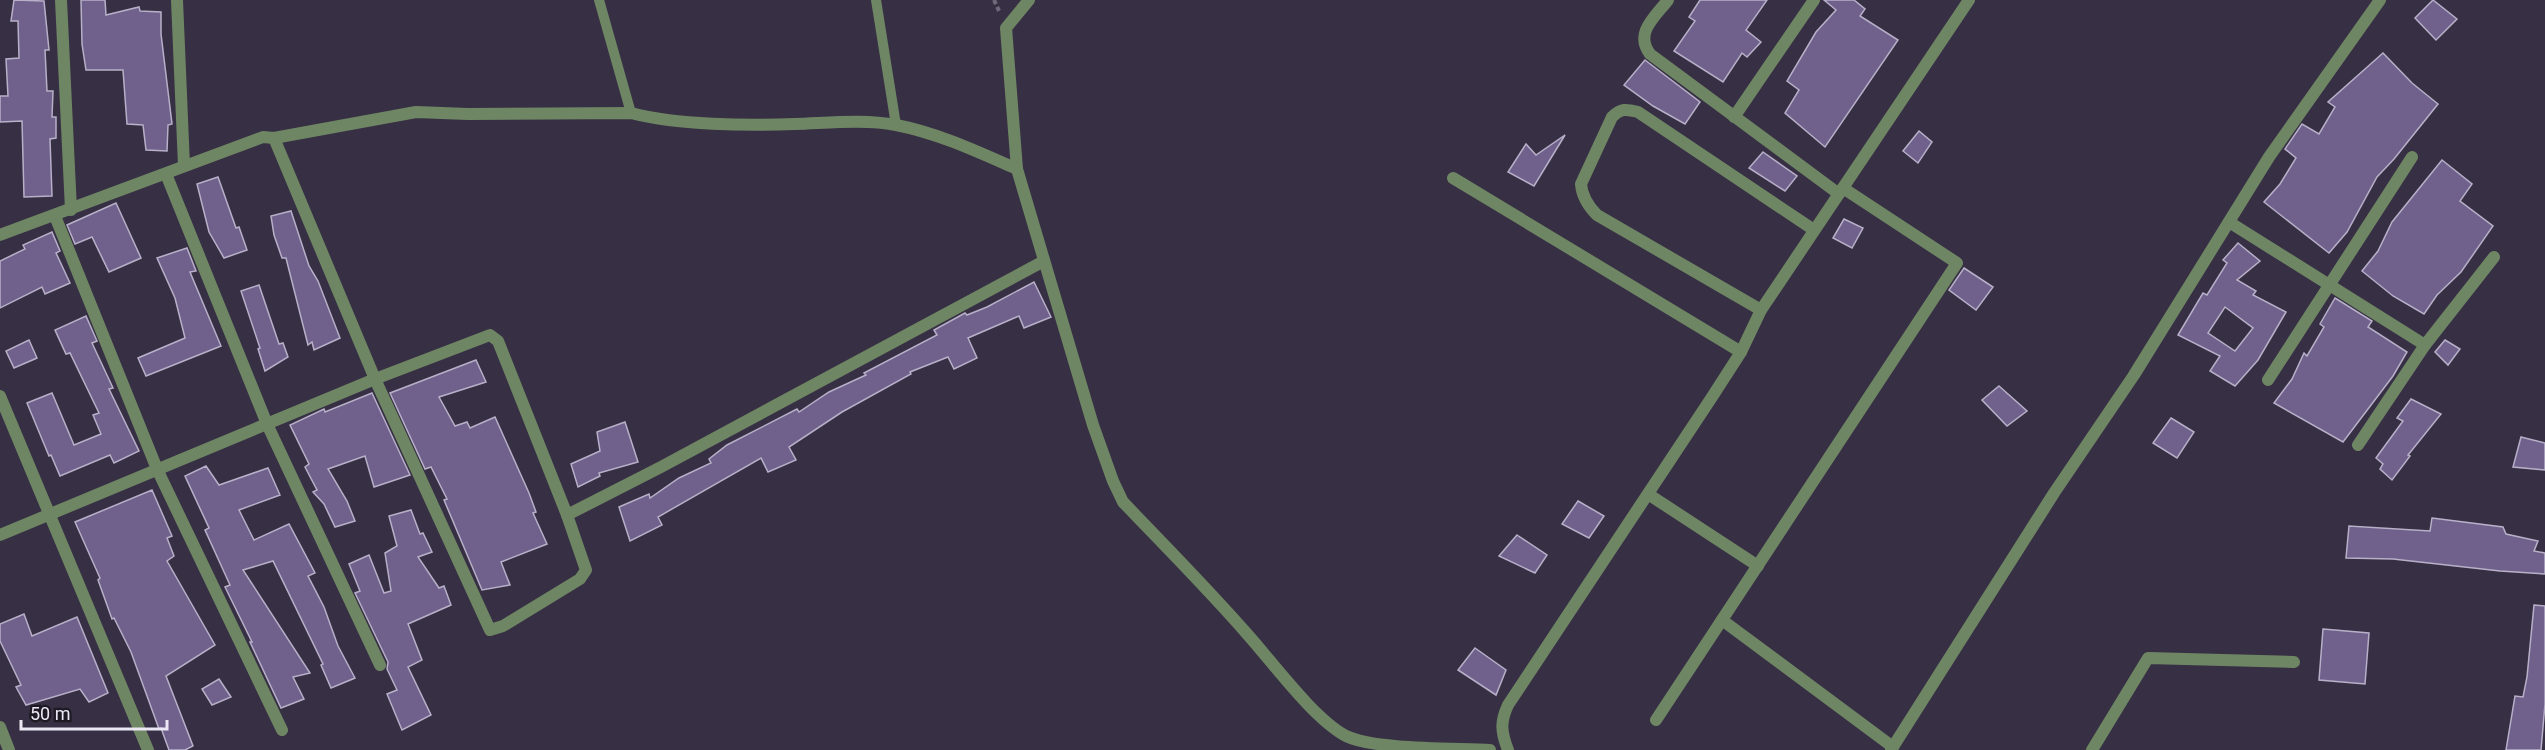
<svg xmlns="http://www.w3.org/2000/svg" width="2545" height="750" font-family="Roboto,sans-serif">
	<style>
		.building { fill: #6f618b; stroke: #b8b0c9; stroke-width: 1.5; fill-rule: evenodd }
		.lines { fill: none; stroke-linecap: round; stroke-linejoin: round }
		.path { stroke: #6f697b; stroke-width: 4; stroke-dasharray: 4.5 3; stroke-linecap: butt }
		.service { stroke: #6f8664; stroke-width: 10 }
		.minor { stroke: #6f8664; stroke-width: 12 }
	</style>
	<rect width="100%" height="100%" fill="#373044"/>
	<g class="building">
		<path d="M14,0L44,1L49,50H45L47,91H53L52,117H56V138L50,139L52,196L24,197L22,121L0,122V96H8L6,59L19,58L18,21H11Z"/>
		<path d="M81,0H105L106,15L139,7L140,11L161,12V34L172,124L168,125L167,151L146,150L143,125L127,124L123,70H86L82,44Z"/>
		<path d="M1700,0H1767L1746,30L1761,42L1747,57L1742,53L1723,82L1674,51L1695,21L1689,17Z"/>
		<path d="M1824,0H1854L1865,9L1860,16L1898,40L1825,147L1785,113L1799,90L1787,81L1816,32L1836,10Z"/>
		<path d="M2433,0L2457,19L2436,40L2415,18Z"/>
		<path d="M2383,53L2412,83L2438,104L2394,159L2377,177L2347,232L2329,253L2264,202L2280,184L2296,158L2285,149L2302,124L2319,134L2335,107L2328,102Z"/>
		<path d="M1645,60L1700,102L1685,124L1653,106L1624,85Z"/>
		<path d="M1919,131L1932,142L1918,163L1903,151Z"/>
		<path d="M1565,135L1534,186L1508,172L1526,144L1536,155Z"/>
		<path d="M1763,152L1797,176L1785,191L1749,168Z"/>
		<path d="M2442,160L2472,184L2460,201L2493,226L2461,272L2437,295L2424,314L2393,296L2362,271L2378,251L2392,222Z"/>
		<path d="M218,177L236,228L239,227L247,250L224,258L209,232L197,184Z"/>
		<path d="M116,203L141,258L109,272L92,237L75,244L67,225Z"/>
		<path d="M291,211L309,266L318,281L340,338L314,350L312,342L308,345L286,258H282L274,235L271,216Z"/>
		<path d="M1844,219L1863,228L1852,248L1833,238Z"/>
		<path d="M52,232L60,251L56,253L70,283L45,294L42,287L0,308V261L25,249L23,245Z"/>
		<path d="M2238,243L2260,261L2237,280L2256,291L2253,295L2286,312L2258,360L2235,386L2210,371L2220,356L2178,335L2203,293L2207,295L2227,263L2223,260ZM2225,307L2253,328L2235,351L2208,333Z"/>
		<path d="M187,248L196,271L190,272L221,346L146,376L138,358L185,338L175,298L157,258Z"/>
		<path d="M1964,268L1993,287L1976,310L1949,290Z"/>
		<path d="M1034,282L1051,317L1024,328L1019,316L968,338L977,358L954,369L948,357L910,372L911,374L842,412L789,447L796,460L768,472L761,458L658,517L662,525L630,541L619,507L649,494L650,498L679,478L711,463L709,459L727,445L797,409L799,412L829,392L866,375L864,373L937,335L934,330L965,313L967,315L987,307Z"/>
		<path d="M259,285L279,344L283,343L288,357L265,371L258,349L260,348L241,291Z"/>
		<path d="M2335,298L2372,321L2368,327L2407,352L2393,376L2343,442L2274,403L2292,379L2304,353L2307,356L2324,327L2320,324Z"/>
		<path d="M86,316L97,341L92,343L113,388L109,389L139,451L114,463L110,455L60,476L51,455L49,456L27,403L52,393L74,445L101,434L93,415L99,413L70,353L66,354L55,330Z"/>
		<path d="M29,340L37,358L14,368L6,351Z"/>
		<path d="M2445,340L2460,349L2448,365L2435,352Z"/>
		<path d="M476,360L486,382L439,397L455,426L467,422L470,428L495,417L529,493L536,512L533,513L547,544L501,562L510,585L482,590L444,500L447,499L431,467L425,469L390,393Z"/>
		<path d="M1999,386L2027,411L2007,426L1982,400Z"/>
		<path d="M372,393L410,475L374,487L365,456L328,469L347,501L355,521L335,527L324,504L313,492L317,490L305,467L309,464L290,425L324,409L325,412Z"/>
		<path d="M2411,399L2441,414L2408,455L2410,456L2392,480L2380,469L2383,464L2376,458L2403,421L2397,418Z"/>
		<path d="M2171,418L2194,432L2177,458L2153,443Z"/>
		<path d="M625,422L638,462L599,473L600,476L578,487L571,464L600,451L597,432Z"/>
		<path d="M2521,437L2545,443V470L2513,467Z"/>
		<path d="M206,466L219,485L268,468L280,495L239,510L254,540L289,524L315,573L308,576L324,607L338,646L355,678L331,688L321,665L323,664L273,561L243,570L310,673L293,677L304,699L281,708L250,642H252L225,587L230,585L205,530L209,528L185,476Z"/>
		<path d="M152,490L172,536L167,538L174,556L167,561L215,645L166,676L193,746L185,750H169L161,728L159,729L131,652L114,618L112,619L98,580L100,578L75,522Z"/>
		<path d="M1578,501L1604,516L1589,538L1562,524Z"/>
		<path d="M411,510L420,534L423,533L432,552L418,557L439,588L444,586L451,605L408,624L422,660L408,667L431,715L402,730L387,694L397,690L387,669L388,662L355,593L360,591L349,564L369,555L384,593L391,591L385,553L397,546L389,516Z"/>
		<path d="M2432,518L2503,527L2506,534L2538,541L2534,551L2545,553V574L2500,571L2393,559L2346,558L2349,526L2430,531Z"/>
		<path d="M1517,535L1547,555L1535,573L1499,556Z"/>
		<path d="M2534,605L2545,606V704L2541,750H2506L2515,696L2523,697L2527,677Z"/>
		<path d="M24,614L32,636L77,617L108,693L89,702L80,689L26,705L16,687L21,685L0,641V624Z"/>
		<path d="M2323,629L2369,633L2365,684L2319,680Z"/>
		<path d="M1475,648L1506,670L1496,695L1458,670Z"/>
		<path d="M219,679L231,697L212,705L202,689Z"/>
	</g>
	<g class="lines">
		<path class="path" d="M994,0L1000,13"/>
		<g class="service">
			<path d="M599,0L631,113"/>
			<path d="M876,0L896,125"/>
		</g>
		<g class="minor">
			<path d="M61,0L71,210"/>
			<path d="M177,0L184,166"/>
			<path d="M1668,0C1655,17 1634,33 1650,54L1839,194"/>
			<path d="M1734,117L1814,0"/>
			<path d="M274,138L375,379L490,335L498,341L567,515L661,467L1044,261"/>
			<path d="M1017,169L1006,28L1029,0"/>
			<path d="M166,174L267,424L380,665"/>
			<path d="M1453,178L1741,352"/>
			<path d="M55,216L157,469L282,730"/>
			<path d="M2229,222L2425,345"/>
			<path d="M0,235L263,137L274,138L416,112L468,114L631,113C677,125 747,126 795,124C828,123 864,119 896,125C938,133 978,152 1017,169L1093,425L1113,481L1123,502C1165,546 1208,589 1248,635C1274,664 1313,718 1346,736C1375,750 1455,748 1490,750"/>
			<path d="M1761,310L1597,215C1588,206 1582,197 1581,184L1612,117C1621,108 1626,109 1638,112L1814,230"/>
			<path d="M2268,380L2412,157"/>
			<path d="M0,396L148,750"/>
			<path d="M2358,445L2425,345L2494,257"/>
			<path d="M1648,494L1758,566"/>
			<path d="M0,535L375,379L490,630L503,626L580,579L586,570L567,515"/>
			<path d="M1722,620L1893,747"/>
			<path d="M1656,720L1957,263L1843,188"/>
			<path d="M0,727L9,750"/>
			<path d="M1508,750C1501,732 1500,722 1508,705L1712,397L1741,352L1761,310L1969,0"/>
			<path d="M1891,750L2054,493L2134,375L2269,157L2380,0"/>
			<path d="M2092,750L2148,658L2294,662"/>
		</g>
	</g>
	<path d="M21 720v9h146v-9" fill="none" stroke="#ebe7f4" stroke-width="3"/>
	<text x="30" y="720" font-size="18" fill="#ebe7f4" stroke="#1d1a23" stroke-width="4.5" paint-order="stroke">50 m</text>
</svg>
